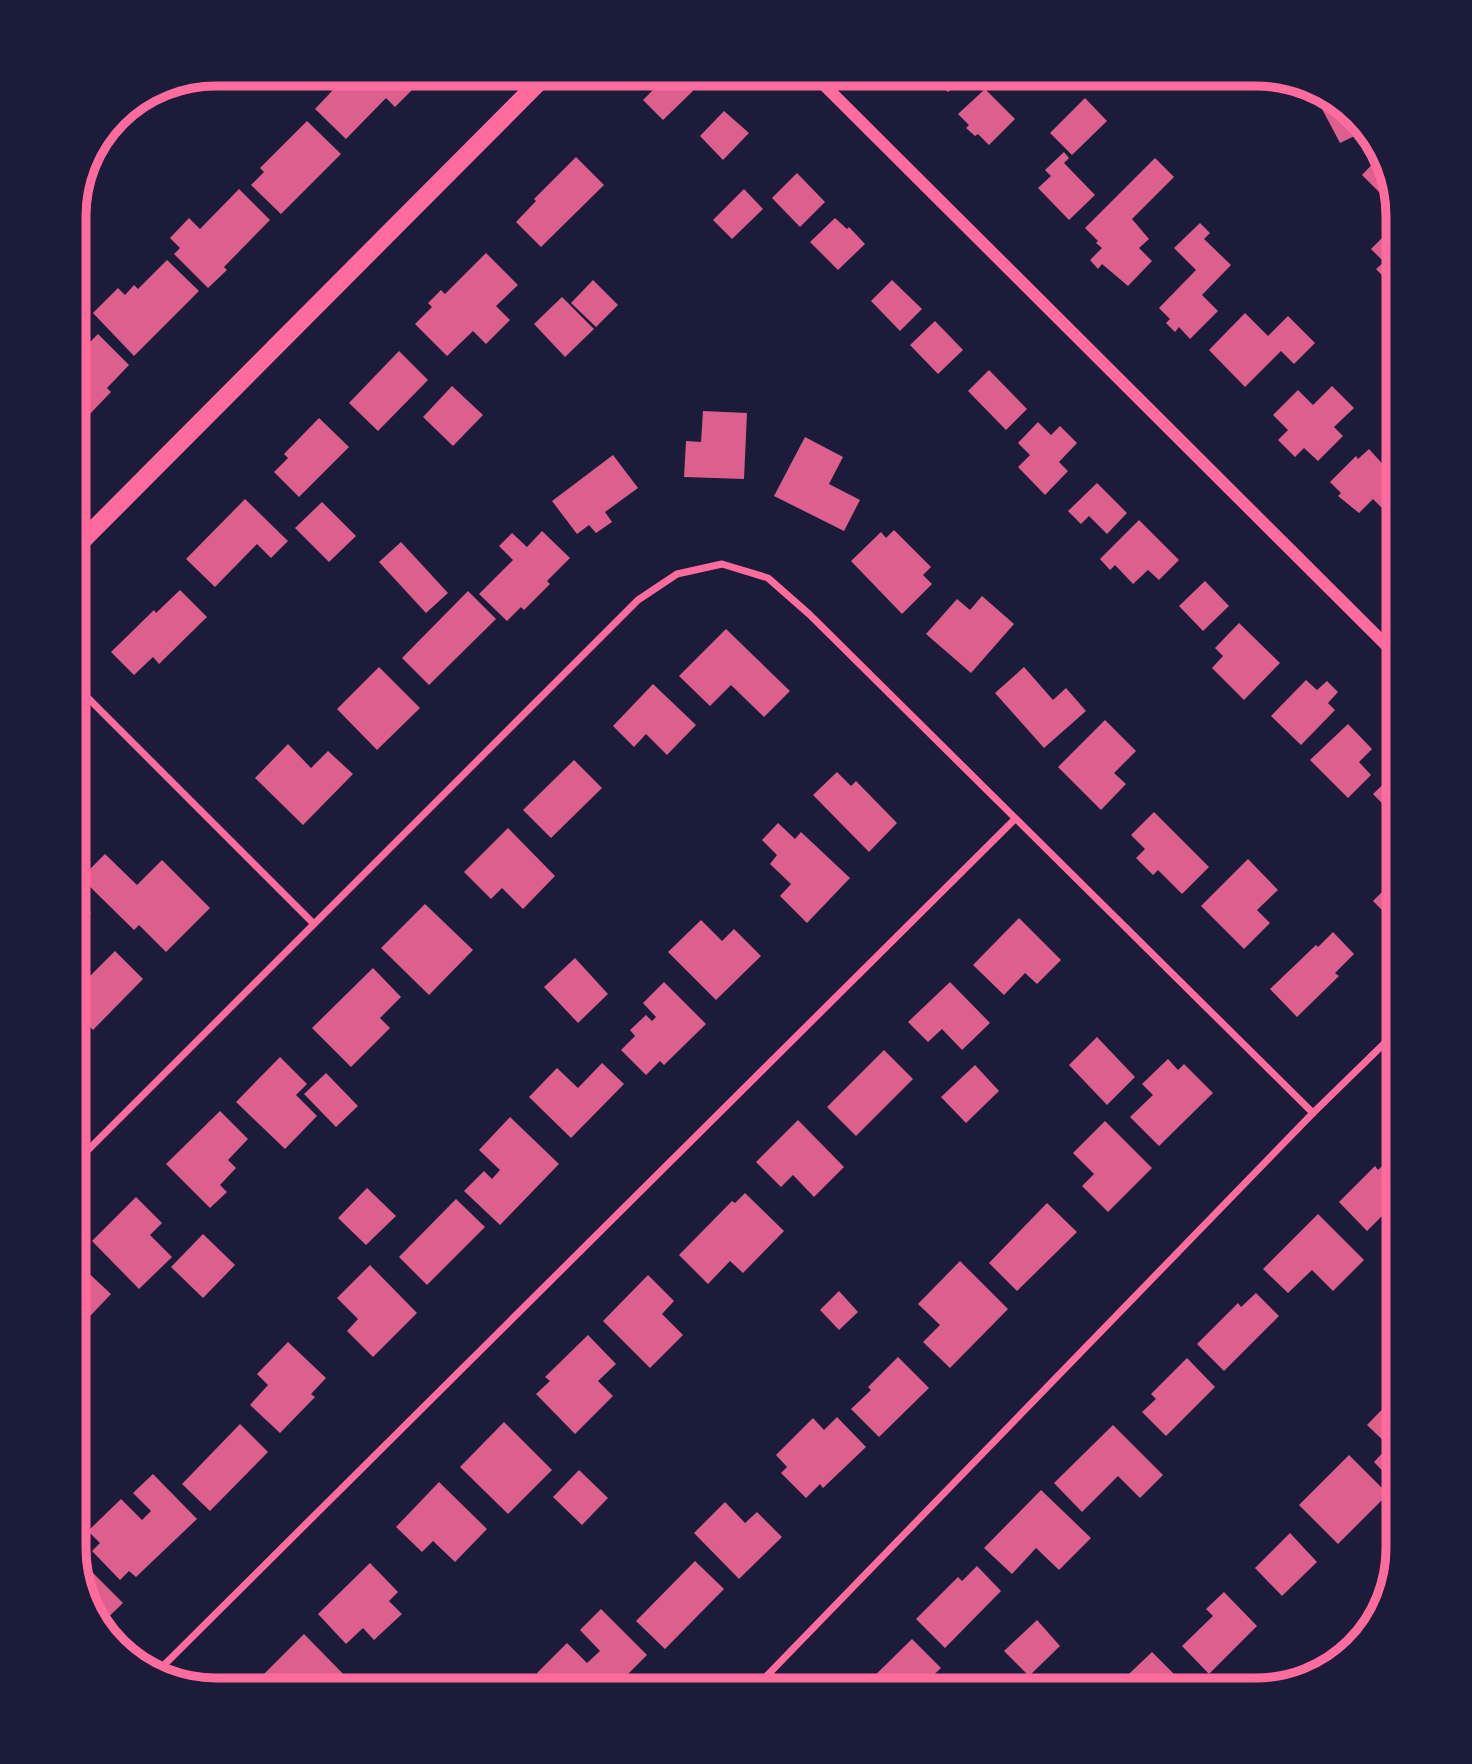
<svg xmlns="http://www.w3.org/2000/svg" width="1472" height="1764" font-family="Commissioner,sans-serif">
	<style>
		.building { fill: #dd5f8e }
		.lines { fill: none; stroke-linecap: round; stroke-linejoin: round }
		.minor { stroke: #ff6b9d; stroke-width: 7 }
		.tertiary { stroke: #ff6b9d; stroke-width: 12 }
		.primary { stroke: #ff6b9d; stroke-width: 18 }
		.rim { fill: none; stroke: #ff6b9d; stroke-width: 9 }
	</style>
	<rect width="100%" height="100%" fill="#1b1b3a"/>
	<g class="building">
		<path d="M348,74H401L415,87L395,107L386,98L346,139L315,109Z"/>
		<path d="M669,74H675L693,91L663,120L643,100Z"/>
		<path d="M926,74H967L948,92Z"/>
		<path d="M985,89L1015,119L989,145L978,134L975,136L966,128L969,125L958,114Z"/>
		<path d="M1085,98L1107,121L1072,155L1050,133Z"/>
		<path d="M1335,100L1367,130L1340,143L1321,107Z"/>
		<path d="M724,111L749,133L723,160L700,136Z"/>
		<path d="M307,121L341,154L281,214L251,185L264,172L260,168Z"/>
		<path d="M1064,152L1069,158L1064,163L1095,195L1069,220L1038,188L1051,176L1045,170Z"/>
		<path d="M1380,156L1397,210L1362,175Z"/>
		<path d="M576,157L604,185L541,247L516,222L536,201L534,199Z"/>
		<path d="M1155,158L1174,177L1132,219L1149,239L1139,248L1152,261L1128,286L1102,264L1098,269L1090,260L1102,248L1096,243L1098,241L1085,228Z"/>
		<path d="M797,173L825,202L800,227L772,198Z"/>
		<path d="M239,189L270,220L224,267L227,270L208,288L174,254L180,248L170,238L189,218L200,229Z"/>
		<path d="M744,189L763,209L732,239L713,220Z"/>
		<path d="M835,218L847,229L849,227L865,244L838,270L810,242Z"/>
		<path d="M1200,223L1210,233L1204,239L1231,265L1202,295L1218,311L1190,339L1179,327L1175,332L1166,323L1170,319L1159,308L1196,270L1174,248Z"/>
		<path d="M1392,228L1398,235V283L1394,288L1376,269L1384,262L1371,249Z"/>
		<path d="M486,253L518,285L496,306L510,320L486,344L473,331L447,356L415,324L432,307L428,303L441,290L445,294Z"/>
		<path d="M167,260L199,291L134,356L93,313L118,288L125,295L134,285L138,289Z"/>
		<path d="M593,280L618,305L596,327L571,303Z"/>
		<path d="M892,280L922,309L900,331L871,301Z"/>
		<path d="M562,297L594,329L565,357L534,324Z"/>
		<path d="M1245,313L1268,336L1288,316L1315,343L1294,364L1281,351L1245,387L1209,350Z"/>
		<path d="M935,321L963,350L938,374L910,345Z"/>
		<path d="M98,334L129,365L107,388L111,392L87,417L82,413L74,421V358Z"/>
		<path d="M399,351L428,380L378,431L349,403Z"/>
		<path d="M989,370L1027,409L1006,430L968,391Z"/>
		<path d="M452,386L483,415L453,446L423,417Z"/>
		<path d="M1332,386L1354,408L1334,427L1343,436L1318,461L1304,448L1295,457L1278,440L1288,430L1273,415L1298,390L1313,405Z"/>
		<path d="M703,411L747,413L744,479L684,477L686,441L701,442Z"/>
		<path d="M319,418L349,447L299,497L274,472L288,458L284,454Z"/>
		<path d="M1038,422L1051,435L1060,426L1077,443L1059,462L1068,471L1045,495L1018,467L1030,455L1018,443Z"/>
		<path d="M805,437L843,457L829,484L860,500L844,531L774,496Z"/>
		<path d="M1369,449L1398,481V504L1388,514L1373,499L1359,513L1338,496L1341,493L1330,482L1356,456L1358,459Z"/>
		<path d="M613,455L638,488L605,512L612,522L596,533L589,525L577,534L552,501Z"/>
		<path d="M1097,483L1127,513L1107,534L1089,516L1081,524L1068,511Z"/>
		<path d="M245,499L288,541L271,558L257,544L215,587L186,559Z"/>
		<path d="M322,502L356,536L329,562L295,528Z"/>
		<path d="M1139,520L1179,560L1159,580L1148,570L1133,584L1115,565L1110,570L1100,559Z"/>
		<path d="M894,530L931,567L923,575L932,584L902,614L851,561L881,532L886,538Z"/>
		<path d="M542,531L570,558L547,581L550,584L524,610L521,607L507,621L479,594L513,560L499,546L512,533L527,547Z"/>
		<path d="M401,542L448,593L426,613L379,562Z"/>
		<path d="M1205,581L1229,606L1203,631L1179,606Z"/>
		<path d="M180,590L207,617L159,664L153,657L134,675L111,652L154,610L156,613Z"/>
		<path d="M468,591L496,619L429,685L402,658Z"/>
		<path d="M982,596L1014,624L971,673L926,634L957,599L970,610Z"/>
		<path d="M1239,623L1280,663L1244,700L1212,668L1223,656L1215,648Z"/>
		<path d="M726,629L790,691L764,717L731,685L710,706L679,676Z"/>
		<path d="M379,667L420,708L377,750L337,709Z"/>
		<path d="M1024,667L1053,700L1066,688L1086,711L1044,748L995,693Z"/>
		<path d="M1306,680L1317,690L1327,681L1338,692L1328,703L1335,710L1301,745L1271,716Z"/>
		<path d="M653,684L696,725L667,755L646,734L634,747L613,726Z"/>
		<path d="M1105,720L1136,751L1114,773L1126,784L1101,810L1058,767Z"/>
		<path d="M1348,724L1372,749L1359,762L1371,775L1348,798L1310,760Z"/>
		<path d="M288,744L311,768L328,751L353,774L303,825L255,778Z"/>
		<path d="M574,760L602,788L551,838L523,810Z"/>
		<path d="M837,772L851,786L856,781L897,823L869,852L813,795Z"/>
		<path d="M1394,774L1398,778V820L1373,794Z"/>
		<path d="M1154,812L1209,867L1182,894L1158,870L1153,875L1136,858L1145,849L1131,835Z"/>
		<path d="M778,823L795,839L801,832L850,878L807,923L780,896L791,884L770,864L777,855L762,840Z"/>
		<path d="M508,828L555,876L523,909L502,888L491,899L464,872Z"/>
		<path d="M74,835L84,845L74,856Z"/>
		<path d="M105,854L137,885L162,860L210,908L166,952L139,925L134,930L81,878Z"/>
		<path d="M1248,859L1278,890L1257,910L1270,923L1244,949L1201,906Z"/>
		<path d="M1393,881L1398,886V913L1392,920L1373,901Z"/>
		<path d="M74,894L91,913L74,929Z"/>
		<path d="M425,904L473,950L429,995L381,948Z"/>
		<path d="M1019,918L1061,960L1037,984L1025,973L1004,995L973,965Z"/>
		<path d="M701,920L722,941L734,929L761,956L716,1000L668,952Z"/>
		<path d="M1333,932L1354,954L1335,973L1339,976L1297,1017L1270,989L1316,945L1318,947Z"/>
		<path d="M115,951L143,979L93,1030L74,1011V992Z"/>
		<path d="M575,958L608,994L578,1023L544,987Z"/>
		<path d="M373,968L401,997L380,1018L390,1028L351,1067L312,1028Z"/>
		<path d="M664,982L706,1024L664,1065L660,1061L646,1075L621,1050L635,1036L630,1030L646,1015L652,1021L656,1017L643,1003Z"/>
		<path d="M950,982L990,1023L962,1050L942,1029L928,1042L908,1022Z"/>
		<path d="M1097,1037L1135,1077L1107,1105L1069,1065Z"/>
		<path d="M74,1040L85,1051L74,1062Z"/>
		<path d="M884,1050L913,1079L856,1136L827,1107Z"/>
		<path d="M280,1057L307,1084L296,1095L317,1116L285,1149L236,1102Z"/>
		<path d="M1168,1059L1178,1070L1184,1064L1213,1093L1159,1146L1130,1117L1153,1095L1142,1084Z"/>
		<path d="M602,1063L624,1084L571,1138L529,1097L557,1068L578,1088Z"/>
		<path d="M975,1065L999,1091L966,1123L941,1097Z"/>
		<path d="M326,1073L358,1106L336,1127L304,1094Z"/>
		<path d="M220,1111L248,1139L228,1160L236,1168L220,1185L227,1192L210,1208L166,1164Z"/>
		<path d="M510,1117L559,1164L500,1225L464,1191L484,1171L492,1179L500,1170L479,1150Z"/>
		<path d="M798,1120L844,1167L814,1197L793,1175L781,1187L756,1162Z"/>
		<path d="M1105,1121L1152,1168L1108,1212L1082,1186L1094,1174L1073,1153Z"/>
		<path d="M1393,1155L1398,1161V1200L1367,1231L1339,1202L1375,1166L1378,1170Z"/>
		<path d="M367,1188L396,1216L366,1245L338,1218Z"/>
		<path d="M745,1193L784,1231L743,1273L730,1261L708,1284L679,1255L732,1201L735,1203Z"/>
		<path d="M136,1197L162,1223L150,1235L172,1257L139,1289L92,1241Z"/>
		<path d="M456,1199L485,1227L427,1285L399,1257Z"/>
		<path d="M1047,1203L1077,1232L1017,1291L989,1263Z"/>
		<path d="M1318,1214L1364,1260L1333,1291L1312,1270L1288,1293L1263,1269Z"/>
		<path d="M203,1234L235,1265L203,1298L171,1267Z"/>
		<path d="M960,1261L1008,1309L950,1368L923,1342L940,1325L918,1304Z"/>
		<path d="M370,1265L417,1313L373,1357L347,1331L358,1319L337,1298Z"/>
		<path d="M81,1266L111,1294L74,1333V1274Z"/>
		<path d="M648,1275L674,1301L662,1314L683,1335L650,1368L603,1321Z"/>
		<path d="M839,1291L858,1312L839,1330L820,1310Z"/>
		<path d="M1256,1293L1279,1316L1224,1371L1197,1344L1238,1303L1241,1307Z"/>
		<path d="M588,1335L616,1364L598,1381L613,1396L575,1434L536,1394L550,1381L545,1377Z"/>
		<path d="M288,1342L326,1378L311,1394L315,1397L280,1433L250,1405L268,1385L257,1374Z"/>
		<path d="M898,1357L929,1388L879,1437L851,1409L871,1390L868,1387Z"/>
		<path d="M1187,1358L1215,1387L1166,1436L1142,1412L1156,1399L1151,1394Z"/>
		<path d="M1398,1393V1487L1374,1462L1389,1446L1367,1425Z"/>
		<path d="M837,1417L866,1447L823,1488L820,1484L806,1498L781,1473L787,1467L776,1455L813,1418L824,1430Z"/>
		<path d="M504,1422L552,1470L508,1514L460,1467Z"/>
		<path d="M240,1424L268,1452L210,1511L182,1484Z"/>
		<path d="M1113,1425L1163,1475L1140,1498L1118,1476L1082,1512L1054,1483Z"/>
		<path d="M1349,1455L1388,1494L1338,1544L1299,1505Z"/>
		<path d="M579,1470L608,1498L582,1525L553,1497Z"/>
		<path d="M153,1474L197,1519L136,1577L129,1571L120,1580L92,1551L100,1543L88,1531L121,1499L142,1520L151,1511L133,1493Z"/>
		<path d="M439,1482L487,1529L455,1562L433,1541L422,1552L396,1527Z"/>
		<path d="M1041,1490L1091,1538L1059,1570L1036,1548L1012,1574L984,1548Z"/>
		<path d="M725,1502L745,1523L757,1512L782,1537L739,1579L694,1533Z"/>
		<path d="M1290,1533L1317,1562L1282,1596L1255,1568Z"/>
		<path d="M81,1561L123,1603L98,1627L78,1564Z"/>
		<path d="M695,1561L724,1589L665,1649L636,1621Z"/>
		<path d="M370,1563L398,1592L389,1601L402,1614L374,1640L363,1628L346,1644L318,1614Z"/>
		<path d="M977,1566L1001,1591L945,1648L916,1619L958,1577L962,1581Z"/>
		<path d="M1224,1592L1257,1626L1209,1674L1182,1646L1213,1616L1206,1609Z"/>
		<path d="M601,1609L647,1655L612,1690H554L537,1673L567,1643L587,1663L600,1651L580,1630Z"/>
		<path d="M1037,1620L1060,1646L1029,1676L1004,1651Z"/>
		<path d="M304,1634L351,1682L343,1690H273L260,1678Z"/>
		<path d="M912,1639L941,1668L918,1690H864L862,1688Z"/>
		<path d="M1152,1652L1190,1690H1112Z"/>
	</g>
	<g class="lines">
		<g class="minor">
			<path d="M74,684L313,923"/>
			<path d="M74,1164L638,600L677,574L722,564L768,578L809,614L1313,1113"/>
			<path d="M1322,1670L1382,1611"/>
			<path d="M155,1674L1015,819"/>
			<path d="M770,1674L787,1690"/>
			<path d="M753,1690L1313,1113L1398,1030"/>
		</g>
		<path class="tertiary" d="M813,74L1398,657"/>
		<path class="primary" d="M74,549L547,74"/>
	</g>
	<path d="M0 0H1472V1764H0ZM216 86H1256A130 130 0 0 1 1386 216V1548A130 130 0 0 1 1256 1678H216A130 130 0 0 1 86 1548V216A130 130 0 0 1 216 86Z" fill="#1b1b3a" fill-rule="evenodd"/>
	<path class="rim" d="M216 86H1256A130 130 0 0 1 1386 216V1548A130 130 0 0 1 1256 1678H216A130 130 0 0 1 86 1548V216A130 130 0 0 1 216 86Z"/>
</svg>
